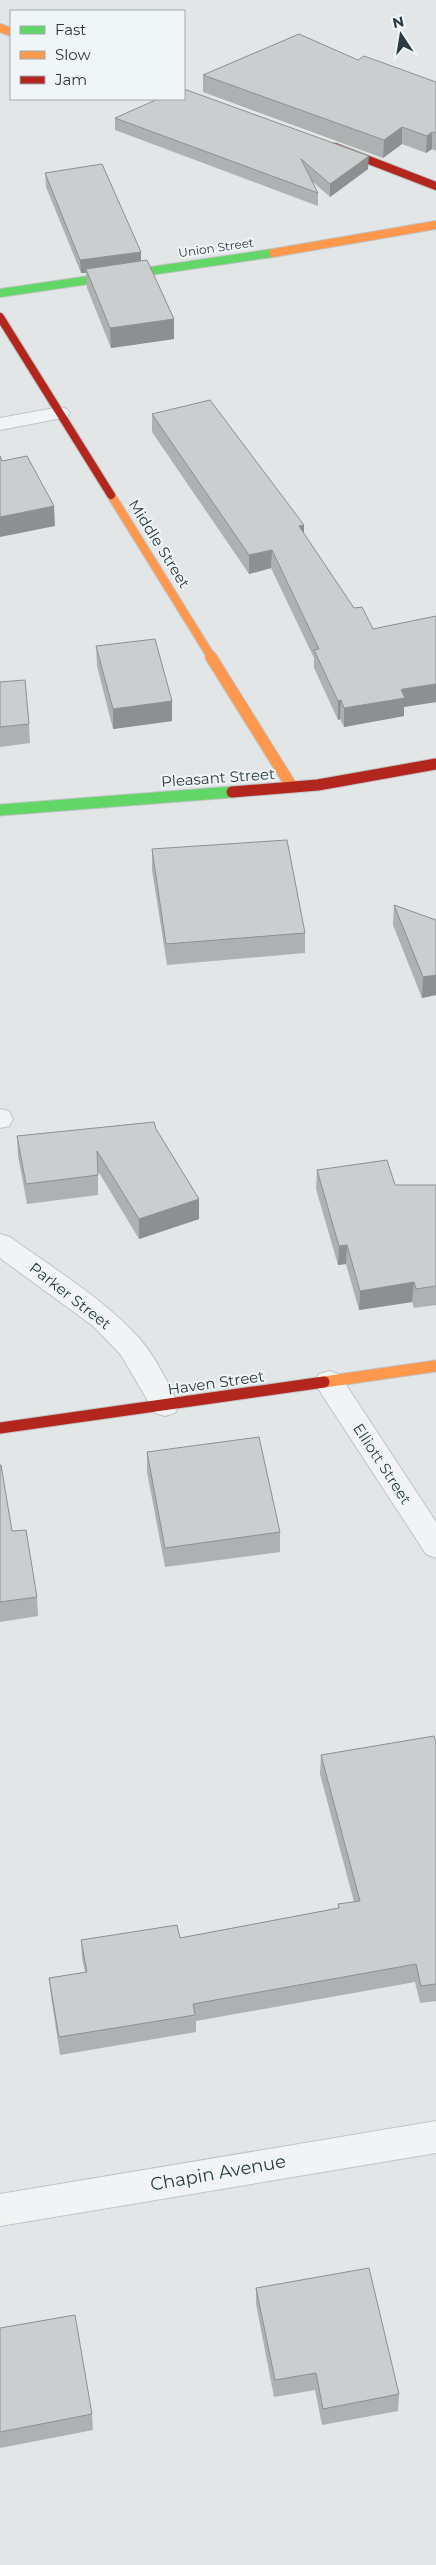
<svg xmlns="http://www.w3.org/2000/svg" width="436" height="2565" font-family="Montserrat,sans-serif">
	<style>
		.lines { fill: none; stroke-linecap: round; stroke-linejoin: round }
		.lane-casing { stroke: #c0c4c5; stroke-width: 2 }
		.street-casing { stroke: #c0c4c5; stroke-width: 2 }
		.fast-far1-casing { stroke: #c0c4c5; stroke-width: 10 }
		.fast-casing { stroke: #c0c4c5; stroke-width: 13 }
		.slow-far1-casing { stroke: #c0c4c5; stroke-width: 10 }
		.slow-casing { stroke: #c0c4c5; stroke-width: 13 }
		.jam-far1-casing { stroke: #c0c4c5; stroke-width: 10 }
		.jam-casing { stroke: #c0c4c5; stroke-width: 13 }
		.lane { fill: #f1f3f4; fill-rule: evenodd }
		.street { fill: #f1f3f4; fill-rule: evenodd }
		.fast-far1 { stroke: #63d668; stroke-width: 8 }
		.fast { stroke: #63d668; stroke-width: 11 }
		.slow-far1 { stroke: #ff974d; stroke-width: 8 }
		.slow { stroke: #ff974d; stroke-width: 11 }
		.jam-far1 { stroke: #b3261e; stroke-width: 8 }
		.jam { stroke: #b3261e; stroke-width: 11 }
		.wall { fill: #aeb1b2 }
		.shaded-wall { fill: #8d9091 }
		.building { fill: #cacecf; stroke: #8d9091 }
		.labels { text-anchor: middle; stroke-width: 4; stroke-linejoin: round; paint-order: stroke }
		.far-street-label { font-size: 12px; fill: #293a41; stroke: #f0f5f7 }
		.street-label { font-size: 15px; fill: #293a41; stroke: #f0f5f7 }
		.near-street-label { font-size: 18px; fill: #293a41; stroke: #f0f5f7 }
	</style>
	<rect width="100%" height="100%" fill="#e2e6e7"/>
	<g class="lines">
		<g class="lane-casing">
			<g id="lane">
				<path d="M60,407L67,409L70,413L67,417L0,430V418Z"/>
				<path d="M0,1109L9,1111L13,1119L9,1126L0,1128Z"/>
			</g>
		</g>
		<g class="street-casing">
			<g id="street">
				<path d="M0,1234L10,1237C54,1269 103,1298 140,1339C156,1358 168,1383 179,1405L175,1413L165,1416L155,1413L121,1355L93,1326L0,1258Z"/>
				<path d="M329,1371L339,1374L436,1522V1558L426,1554L319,1390L315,1382L319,1374Z"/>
				<path d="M436,2121V2153L0,2226V2194Z"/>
			</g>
		</g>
		<g class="fast-far1-casing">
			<path id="fast-far1" d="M0,293L273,253"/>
		</g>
		<g class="fast-casing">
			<path id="fast" d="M0,810L232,792"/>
		</g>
		<g class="slow-far1-casing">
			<g id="slow-far1">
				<path d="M0,28L11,32"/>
				<path d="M273,253L436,225"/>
				<path d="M111,495L212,658"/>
			</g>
		</g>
		<g class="slow-casing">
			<g id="slow">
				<path d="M211,657L292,787"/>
				<path d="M324,1382L436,1366"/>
			</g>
		</g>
		<g class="jam-far1-casing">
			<g id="jam-far1">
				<path d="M335,147L436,186"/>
				<path d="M0,317L111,495"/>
			</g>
		</g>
		<g class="jam-casing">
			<g id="jam">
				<path d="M232,792L318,785L436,764"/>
				<path d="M0,1428L324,1382"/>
			</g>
		</g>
		<use href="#lane" class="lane"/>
		<use href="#street" class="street"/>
		<use href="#fast-far1" class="fast-far1"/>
		<use href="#fast" class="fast"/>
		<use href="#slow-far1" class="slow-far1"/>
		<use href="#slow" class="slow"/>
		<use href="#jam-far1" class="jam-far1"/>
		<use href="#jam" class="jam"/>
	</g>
	<g class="wall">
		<path d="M358,60L436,82V151L432,149L426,153L402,144L383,158L203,92V75Z"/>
		<path d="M115,118L368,169L330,197L313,182L318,193V206L115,130Z"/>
		<path d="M45,173L141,261L174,319V339L111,348L87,288L86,273H81L46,187Z"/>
		<path d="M152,414L304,534L354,608L373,629L436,616V702L404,707V716L344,727L340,719L338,720L314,668V658L271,568L249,574L152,432Z"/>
		<path d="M96,646L172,701V721L113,729L97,666Z"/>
		<path d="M0,682L29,724L30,743L0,747Z"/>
		<path d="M152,849L305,933V953L167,965L152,870Z"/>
		<path d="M394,905L436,920V995L422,998L393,925Z"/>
		<path d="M156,1129L199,1199V1219L139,1239L98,1171V1195L27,1204L18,1156L17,1136Z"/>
		<path d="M317,1170L395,1185H436V1305L414,1308L412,1302L359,1310L346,1264L338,1265L316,1189Z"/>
		<path d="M147,1452L280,1532V1552L165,1567L147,1472Z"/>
		<path d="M0,1465L12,1531L37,1597L38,1616L0,1622Z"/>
		<path d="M436,1743V2001L420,2003L415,1982L196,2021V2032L60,2055L51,1996L49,1978L85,1972L82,1958L81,1940L180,1938L338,1908V1904L354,1902L320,1774L321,1755Z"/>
		<path d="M256,2288L399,2394L398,2411L322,2425L315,2390L274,2397L256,2304Z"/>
		<path d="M0,2328L92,2414L93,2430L0,2448Z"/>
	</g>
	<g class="shaded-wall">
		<path d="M402,127V144L383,158L384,140Z"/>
		<path d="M432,132V149L426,153L427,136Z"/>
		<path d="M369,156L368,169L330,197V184Z"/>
		<path d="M141,252V265L86,269V273H81L80,260Z"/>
		<path d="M174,319V339L111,348L110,328Z"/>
		<path d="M54,506L55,526L0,537V517Z"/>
		<path d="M304,525V543L299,526Z"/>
		<path d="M272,550L271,568L249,574V555Z"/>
		<path d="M436,684V702L404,707V716L344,727V708L401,690L403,689Z"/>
		<path d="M341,700L340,719L338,720V701Z"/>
		<path d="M172,701V721L113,729V709Z"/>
		<path d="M436,975V995L422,998L423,977Z"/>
		<path d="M199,1199V1219L139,1239V1219Z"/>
		<path d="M347,1245L346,1264L338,1265L339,1246Z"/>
		<path d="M414,1282L412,1302L359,1310L360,1291Z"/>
	</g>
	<g class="building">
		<path d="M299,34L358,60L364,56L436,82V133L432,132L427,136L402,127L384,140L203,75Z"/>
		<path d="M184,89L369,156L330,184L301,159L318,193L115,118L158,99H184Z"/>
		<path d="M102,164L141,252L80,260L45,173Z"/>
		<path d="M147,260L174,319L110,328L86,269Z"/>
		<path d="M210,400L304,525L299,526L354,608L362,607L373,629L436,616V684L403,689L401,690L405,698L344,708L341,700L338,701L314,650L319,649L272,550L249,555L152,414Z"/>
		<path d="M0,456L2,461L27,456L54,506L0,517Z"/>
		<path d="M155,639L172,701L113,709L96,646Z"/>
		<path d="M25,680L29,724L0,727V682Z"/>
		<path d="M287,840L305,933L166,944L152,849Z"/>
		<path d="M394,905L436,920V975L423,977Z"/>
		<path d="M154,1122L156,1129L199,1199L139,1219L97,1151L98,1175L26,1184L17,1136Z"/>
		<path d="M387,1160L395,1185H436V1286L416,1289L414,1282L360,1291L347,1245L339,1246L317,1170Z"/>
		<path d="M259,1437L280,1532L165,1548L147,1452Z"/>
		<path d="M0,1465H1L12,1531L26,1530L37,1597L0,1602Z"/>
		<path d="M434,1736L436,1743V1984L421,1986L416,1964L193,2004L195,2015L59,2037L49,1978L87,1972L81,1940L177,1925L180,1938L339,1908L338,1904L360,1901L321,1755Z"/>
		<path d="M369,2268L399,2394L323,2409L316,2373L275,2380L256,2288Z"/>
		<path d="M75,2315L92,2414L0,2432V2328Z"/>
	</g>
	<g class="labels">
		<g class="far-street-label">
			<text transform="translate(216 248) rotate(-8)" y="4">Union Street</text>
		</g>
		<g class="street-label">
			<text transform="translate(159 544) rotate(58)" y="5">Middle Street</text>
			<text transform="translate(218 778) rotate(-4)" y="5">Pleasant Street</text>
			<text transform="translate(70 1296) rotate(38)" y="5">Parker Street</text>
			<text transform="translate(216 1383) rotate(-8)" y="5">Haven Street</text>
			<text transform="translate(382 1464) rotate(57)" y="5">Elliott Street</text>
		</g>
		<g class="near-street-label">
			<text transform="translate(218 2173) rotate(-10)" y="6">Chapin Avenue</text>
		</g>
	</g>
	<rect x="10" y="10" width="175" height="90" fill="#f0f5f7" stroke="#a0aaae"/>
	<rect x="20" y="26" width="25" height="8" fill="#63d668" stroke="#a0aaae"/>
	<text x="55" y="35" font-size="15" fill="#293a41">Fast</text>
	<rect x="20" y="51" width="25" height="8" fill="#ff974d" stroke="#a0aaae"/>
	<text x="55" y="60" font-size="15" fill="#293a41">Slow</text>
	<rect x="20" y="76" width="25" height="8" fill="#b3261e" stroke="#a0aaae"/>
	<text x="55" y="85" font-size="15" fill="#293a41">Jam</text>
	<g transform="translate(401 35) rotate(348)" stroke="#f0f5f7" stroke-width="4" paint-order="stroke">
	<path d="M0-4L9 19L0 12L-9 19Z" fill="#293a41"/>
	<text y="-8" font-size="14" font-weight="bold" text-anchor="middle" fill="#293a41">N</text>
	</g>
</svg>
